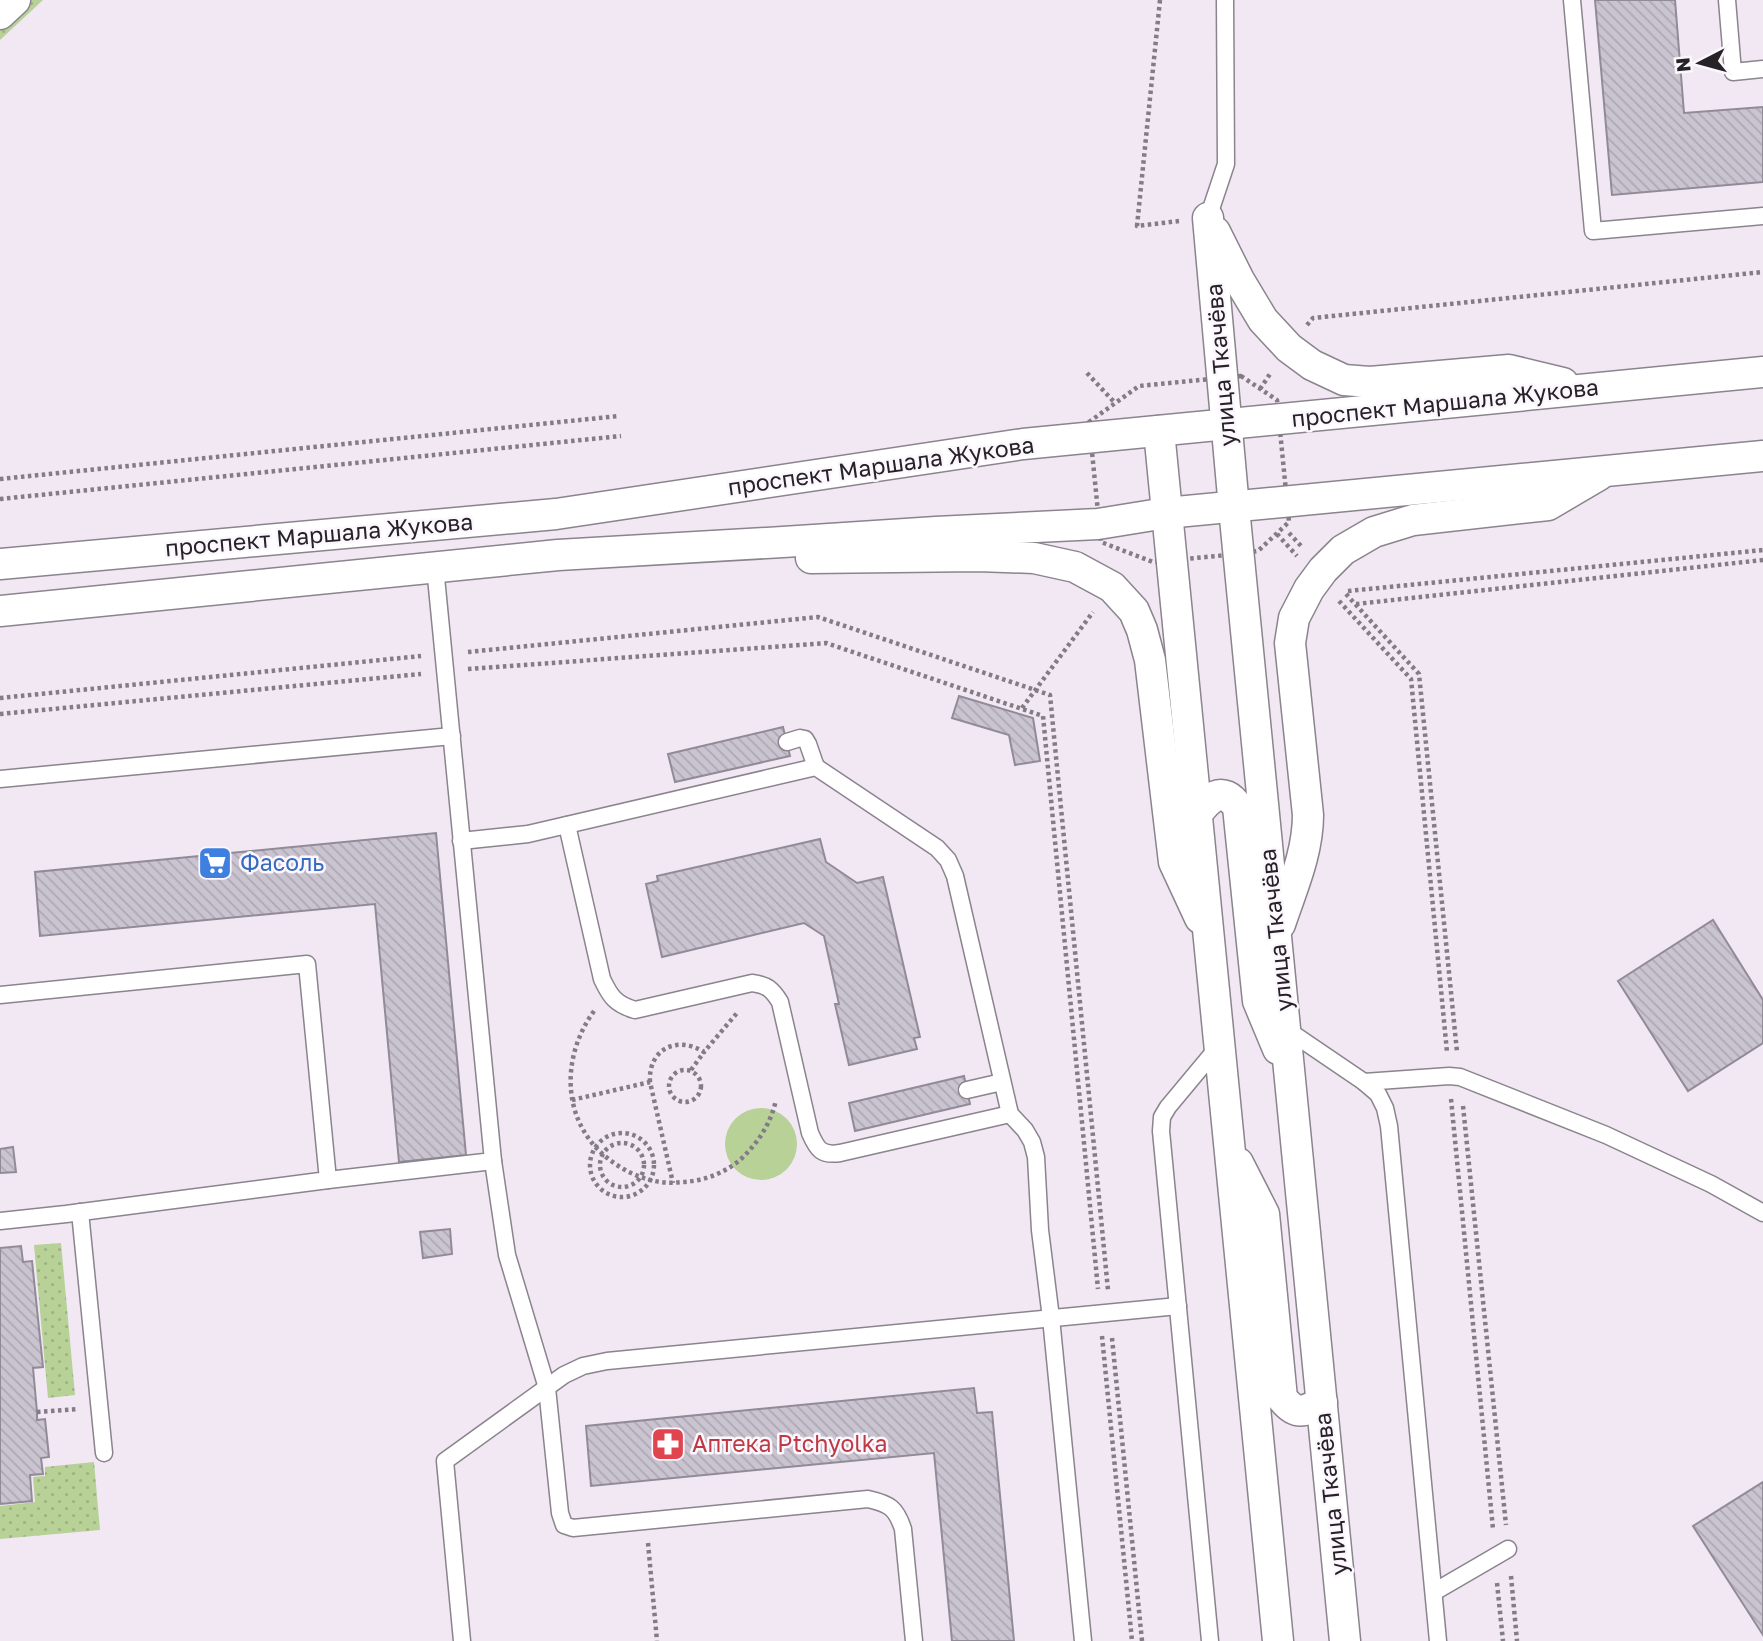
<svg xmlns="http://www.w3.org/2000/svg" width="1763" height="1641" font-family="'Golos Text',sans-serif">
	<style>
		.grass { fill: url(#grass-dots) }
		.park { fill: #b7d197 }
		.building { fill: url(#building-back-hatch); stroke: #918b97; stroke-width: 2 }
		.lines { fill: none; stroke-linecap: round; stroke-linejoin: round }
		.service-casing { stroke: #8b838d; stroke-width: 19 }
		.minor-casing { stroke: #8b838d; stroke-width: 33 }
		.path { stroke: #827c84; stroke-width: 4.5; stroke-dasharray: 3.5 3.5; stroke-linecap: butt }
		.service { stroke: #fff; stroke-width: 16 }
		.minor { stroke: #fff; stroke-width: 30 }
		.labels { text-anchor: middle; stroke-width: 5; stroke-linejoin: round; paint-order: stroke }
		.street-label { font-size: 23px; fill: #262327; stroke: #fcf7fe }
		.shop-label { font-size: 23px; fill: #366cbe; stroke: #fcf7fe; text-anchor: start }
		.health-label { font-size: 23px; fill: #be3a42; stroke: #fcf7fe; text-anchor: start }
	</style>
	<defs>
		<pattern id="grass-dots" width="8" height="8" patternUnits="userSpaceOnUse" patternTransform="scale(1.75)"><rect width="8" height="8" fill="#b7d197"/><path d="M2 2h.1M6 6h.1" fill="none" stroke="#9db382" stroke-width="1.8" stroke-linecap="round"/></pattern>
		<pattern id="building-back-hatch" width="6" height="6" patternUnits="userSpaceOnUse" patternTransform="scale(1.75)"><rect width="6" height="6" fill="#cac4d0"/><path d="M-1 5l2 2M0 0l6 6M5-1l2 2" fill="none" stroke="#ada8b3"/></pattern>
	</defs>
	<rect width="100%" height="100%" fill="#f1e8f4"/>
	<g class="grass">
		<path d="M0,0H43L0,40Z"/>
		<path d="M61,1243L75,1395L48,1398L34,1245Z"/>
		<path d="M94,1462L100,1530L0,1539V1506L35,1502L33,1477L45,1476V1467Z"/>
	</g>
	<circle class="park" cx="761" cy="1144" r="36"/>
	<g class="building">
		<path d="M1595,0H1675L1684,113L1763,107V182L1612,195Z"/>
		<path d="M959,696L1033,718L1040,761L1015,765L1009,735L952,718Z"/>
		<path d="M783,727L790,756L675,782L668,754Z"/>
		<path d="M436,833L466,1155L399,1162L375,904L40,936L35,872Z"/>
		<path d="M820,839L826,862L857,883L883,877L920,1037L914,1038L917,1049L849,1065L835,1004H839L824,936L804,923L662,957L646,884L658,881L657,876Z"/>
		<path d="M1713,920L1763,1000V1043L1688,1091L1618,981Z"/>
		<path d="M964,1076L970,1104L855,1131L849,1103Z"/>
		<path d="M13,1147L16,1172L0,1173V1149Z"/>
		<path d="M450,1229L452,1254L423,1258L420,1232Z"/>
		<path d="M21,1246L23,1262L32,1261L43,1367L33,1368L37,1412V1420L45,1419L49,1457L41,1458L43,1474L30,1475L32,1501L0,1504V1248Z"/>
		<path d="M974,1388L977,1413L992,1412L1014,1641H952L934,1453L591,1486L586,1426Z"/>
		<path d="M1763,1482V1635L1693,1526Z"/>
	</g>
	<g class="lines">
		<g class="service-casing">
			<g id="service">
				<path d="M1572,0L1593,231L1763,216"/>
				<path d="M1727,0L1733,72L1763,69"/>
				<path d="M1208,218L1226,164L1225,0"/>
				<path d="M787,742L800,738L805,739L808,744L816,767"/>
				<path d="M0,779L452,736"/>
				<path d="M567,825L602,979C610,996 615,1004 635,1010L752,983C767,985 772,989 780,1002L810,1133C817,1149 821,1156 840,1153L1010,1114"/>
				<path d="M461,841L528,834L816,767L937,848L948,860L955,876L1010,1114L1025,1130L1032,1142L1036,1157L1040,1230L1051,1318L1083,1641"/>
				<path d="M0,995L307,964L328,1180L66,1214L0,1221"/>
				<path d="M1286,1029L1364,1082L1378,1094L1385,1108L1389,1126L1438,1641"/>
				<path d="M1364,1082L1449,1076L1460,1077L1606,1135L1711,1184L1763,1213"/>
				<path d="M967,1090L1002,1082"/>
				<path d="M493,1161L507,1255L547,1388L560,1513L564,1525L573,1528L868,1499C890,1504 896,1508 903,1529L914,1641"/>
				<path d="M328,1180L493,1161L435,567"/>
				<path d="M80,1212L104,1453"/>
				<path d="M1434,1592L1508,1549"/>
				<path d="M462,1641L445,1461L564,1375L583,1366L607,1361L1178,1306"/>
				<path d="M1210,1641L1161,1131L1162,1117L1168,1107L1218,1047"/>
			</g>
		</g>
		<g class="minor-casing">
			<g id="minor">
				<path d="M0,14L15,0"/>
				<path d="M1208,218L1234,508L1345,1641"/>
				<path d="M1215,232L1239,280L1263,320L1289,348L1312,365L1344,380L1370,382L1509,370L1563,383"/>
				<path d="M1159,431L1278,1641"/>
				<path d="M811,558L978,556L1034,558L1075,567L1112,587L1134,611L1142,630L1150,660L1174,862L1200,918"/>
				<path d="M0,564L556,514L1023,444L1763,372"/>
				<path d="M0,611L558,555L783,542L936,532L1098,524L1166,513L1763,456"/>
				<path d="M1196,815C1209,798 1222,784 1238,807L1258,1001L1278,1049"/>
				<path d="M1280,924C1292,888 1308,853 1308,815L1290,643L1294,618L1309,589L1323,570L1343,550L1374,532L1413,520L1548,505L1599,475"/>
				<path d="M1238,1163L1264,1214L1282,1398C1296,1416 1304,1412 1322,1402"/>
			</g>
		</g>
		<g class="path">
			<path d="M1160,0L1137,226L1179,221"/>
			<path d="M1307,325L1313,318L1763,272"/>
			<path d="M1087,373L1115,403"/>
			<path d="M1241,376L1277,400L1289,522L1258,551L1238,554L1153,562L1101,542L1089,422L1139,386Z"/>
			<path d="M1260,389L1270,374"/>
			<path d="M0,479L619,416"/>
			<path d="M0,499L621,436"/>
			<path d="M1289,533L1302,547"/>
			<path d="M1277,534L1297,556"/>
			<path d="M1348,591L1763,550"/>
			<path d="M1346,594L1419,674L1457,1052"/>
			<path d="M1339,601L1411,679L1447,1052"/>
			<path d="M1356,604L1763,560"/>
			<path d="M468,652L818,617L1050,695L1108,1290"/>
			<path d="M468,669L826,643L1043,716L1098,1289"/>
			<path d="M0,698L421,656"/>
			<path d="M1022,708L1093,612"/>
			<path d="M0,714L421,674"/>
			<path d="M594,1011C558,1061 562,1130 617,1165C637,1178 659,1185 683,1182C704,1181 725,1173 741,1159C758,1143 771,1123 776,1100"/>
			<circle cx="685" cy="1086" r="16"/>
			<path d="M691,1070L704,1052"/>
			<path d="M650,1082C648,1049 677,1035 704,1052L737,1013"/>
			<path d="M1451,1099L1493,1529"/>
			<path d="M572,1100L650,1082L673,1183"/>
			<path d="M1463,1106L1506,1525"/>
			<circle cx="622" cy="1165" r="32"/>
			<circle cx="622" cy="1165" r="22"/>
			<path d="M1102,1336L1132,1641"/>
			<path d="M1112,1338L1142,1641"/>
			<path d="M37,1412L78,1409"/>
			<path d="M648,1543L657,1641"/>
			<path d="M1511,1576L1517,1641"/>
			<path d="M1497,1583L1503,1641"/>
		</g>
		<use href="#service" class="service"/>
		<use href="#minor" class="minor"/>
	</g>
	<defs>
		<g id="supermarket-square" transform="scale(1.75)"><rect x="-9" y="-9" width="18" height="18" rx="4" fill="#3f7fe0" stroke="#fcf7fe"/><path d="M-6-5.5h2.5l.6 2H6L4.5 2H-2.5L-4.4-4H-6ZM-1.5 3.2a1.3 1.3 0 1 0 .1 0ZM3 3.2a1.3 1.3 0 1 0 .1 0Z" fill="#fff"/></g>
		<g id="pharmacy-square" transform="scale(1.75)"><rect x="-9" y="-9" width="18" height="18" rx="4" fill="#e0444e" stroke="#fcf7fe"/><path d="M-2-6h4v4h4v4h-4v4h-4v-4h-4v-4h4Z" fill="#fff"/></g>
	</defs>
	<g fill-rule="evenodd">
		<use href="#supermarket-square" x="215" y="863"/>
		<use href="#pharmacy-square" x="668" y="1444"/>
	</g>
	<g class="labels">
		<g class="street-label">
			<text transform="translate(1221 365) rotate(-95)" y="8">улица Ткачёва</text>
			<text transform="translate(1445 403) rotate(-6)" y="8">проспект Маршала Жукова</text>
			<text transform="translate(881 466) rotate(-8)" y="8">проспект Маршала Жукова</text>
			<text transform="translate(319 535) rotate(-5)" y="8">проспект Маршала Жукова</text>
			<text transform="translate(1276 930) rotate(-96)" y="8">улица Ткачёва</text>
			<text transform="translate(1331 1494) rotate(-96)" y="8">улица Ткачёва</text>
		</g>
		<g class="shop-label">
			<text x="240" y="871">Фасоль</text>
		</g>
		<g class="health-label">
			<text x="692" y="1452">Аптека Ptchyolka</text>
		</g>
	</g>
	<g transform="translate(1700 63) rotate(264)" stroke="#fcf7fe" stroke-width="5" paint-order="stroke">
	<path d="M0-5L12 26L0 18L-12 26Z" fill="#262327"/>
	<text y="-10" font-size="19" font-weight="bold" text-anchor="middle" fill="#262327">N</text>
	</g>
</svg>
